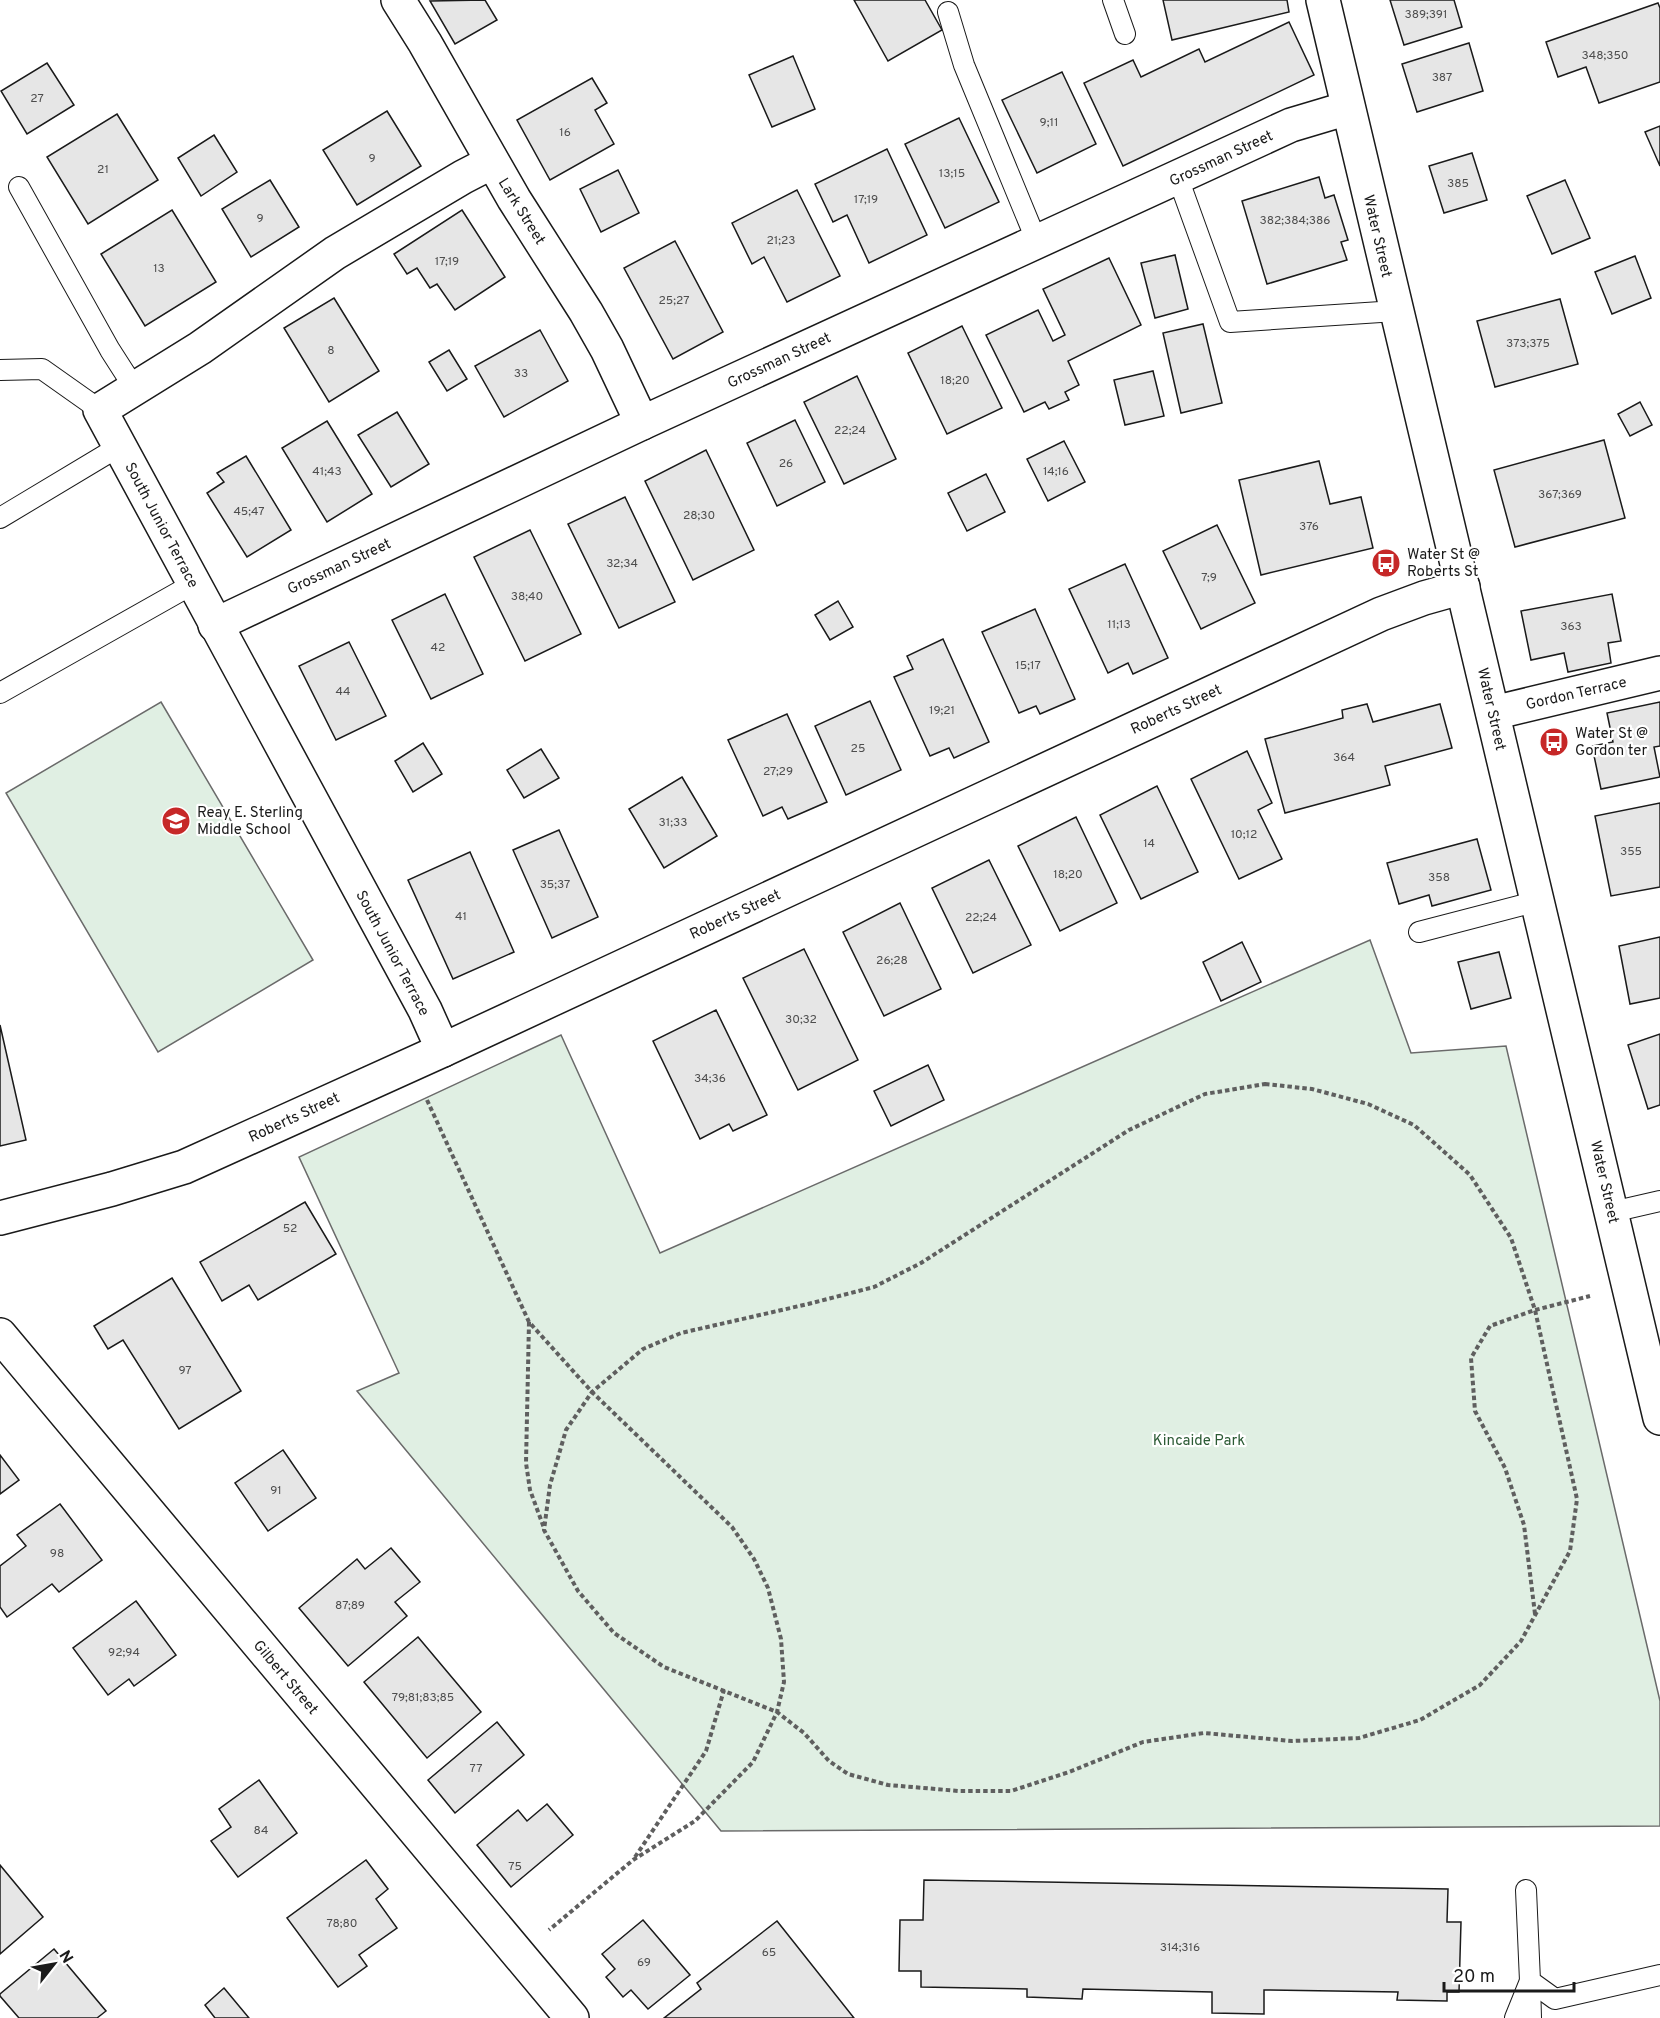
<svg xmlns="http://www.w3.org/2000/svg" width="1660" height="2018" font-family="Overpass,sans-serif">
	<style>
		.green { fill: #e0efe3; stroke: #6a6a6a; stroke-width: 1.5 }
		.building { fill: #e6e6e6; stroke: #1a1a1a; stroke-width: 1.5 }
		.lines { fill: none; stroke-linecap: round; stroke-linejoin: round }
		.lane-casing { stroke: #1a1a1a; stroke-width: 22 }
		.street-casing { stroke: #1a1a1a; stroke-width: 36 }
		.secondary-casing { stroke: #1a1a1a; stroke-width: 36 }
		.path { stroke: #5f5f5f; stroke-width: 4; stroke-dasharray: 4.5 3; stroke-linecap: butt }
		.lane { stroke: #fff; stroke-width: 20 }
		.street { stroke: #fff; stroke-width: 33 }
		.secondary { stroke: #fff; stroke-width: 33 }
		.labels { text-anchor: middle; stroke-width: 4.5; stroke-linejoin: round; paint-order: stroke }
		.number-label { font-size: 12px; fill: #4d4d4d }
		.street-label { font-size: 15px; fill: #1a1a1a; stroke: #fff }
		.poi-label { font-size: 15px; fill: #1a1a1a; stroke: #fff; text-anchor: start }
		.park-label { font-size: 15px; fill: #2b5a34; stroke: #fff }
	</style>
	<rect width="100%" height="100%" fill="#fff"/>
	<g class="green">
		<path d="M161,702L313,960L158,1052L6,793Z"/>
		<path d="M1370,940L1411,1053L1506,1046L1660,1701V1826L721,1831L357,1391L399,1373L299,1157L561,1035L660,1253Z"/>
	</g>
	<g class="building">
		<path d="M485,0L497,20L455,44L430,1Z"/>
		<path d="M854,0H925L942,30L888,61Z"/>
		<path d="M1163,0H1287L1289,12L1172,40Z"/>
		<path d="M1390,0H1454L1462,27L1404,45Z"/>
		<path d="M1658,3L1660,8V82L1599,103L1586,67L1558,77L1546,42Z"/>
		<path d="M1289,22L1314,75L1123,166L1084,83L1133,60L1141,77L1199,49L1205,62Z"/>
		<path d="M1469,43L1483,91L1417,112L1402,64Z"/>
		<path d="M793,56L815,109L772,127L749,75Z"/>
		<path d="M47,63L74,105L27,134L1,91Z"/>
		<path d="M1062,72L1096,144L1037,173L1002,100Z"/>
		<path d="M592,78L607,103L595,110L614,144L550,180L517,120Z"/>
		<path d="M387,111L421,166L357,205L323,150Z"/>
		<path d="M117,114L158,180L88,224L47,157Z"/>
		<path d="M959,118L999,202L945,228L905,144Z"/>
		<path d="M1660,126V166L1645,132Z"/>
		<path d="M214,135L237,172L201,196L178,158Z"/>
		<path d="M887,149L927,235L869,263L847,215L833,222L815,184Z"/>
		<path d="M1472,153L1487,200L1444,213L1429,166Z"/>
		<path d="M618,170L639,213L601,232L580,189Z"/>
		<path d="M1319,177L1325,198L1334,195L1348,240L1341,242L1347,260L1267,284L1242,201Z"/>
		<path d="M270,180L299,227L251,257L222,209Z"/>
		<path d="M1565,180L1590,238L1552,254L1527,196Z"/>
		<path d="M797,190L840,276L787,302L764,257L752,264L732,223Z"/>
		<path d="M172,210L216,282L145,326L101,254Z"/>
		<path d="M462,210L505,277L455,310L437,284L430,288L417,268L407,274L394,254Z"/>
		<path d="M675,241L723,332L673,359L624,268Z"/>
		<path d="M1175,255L1188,309L1155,318L1141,263Z"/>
		<path d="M1635,256L1651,298L1612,314L1595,272Z"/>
		<path d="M1109,258L1141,325L1068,361L1079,385L1065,392L1069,400L1049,409L1045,402L1024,412L986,335L1038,310L1053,341L1065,335L1043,289Z"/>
		<path d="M334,298L379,371L329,402L284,328Z"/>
		<path d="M1560,299L1578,364L1495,387L1477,321Z"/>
		<path d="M1203,324L1222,403L1181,413L1163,333Z"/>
		<path d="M962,326L1002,408L947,434L908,353Z"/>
		<path d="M540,330L568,381L504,417L475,366Z"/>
		<path d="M449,350L467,379L447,391L429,362Z"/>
		<path d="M1153,371L1164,416L1125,425L1114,380Z"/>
		<path d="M857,376L896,459L844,484L804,402Z"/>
		<path d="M1640,402L1652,425L1630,436L1618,414Z"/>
		<path d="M397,412L429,464L391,487L358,435Z"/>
		<path d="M795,420L825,482L777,506L747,443Z"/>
		<path d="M327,421L372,494L327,522L282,448Z"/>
		<path d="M1604,440L1625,518L1515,547L1494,470Z"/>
		<path d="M1064,441L1085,482L1048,501L1027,459Z"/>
		<path d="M706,450L754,550L693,580L645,481Z"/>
		<path d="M246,456L291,530L247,557L207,493L224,482L217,473Z"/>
		<path d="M1319,461L1330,504L1361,497L1373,548L1261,575L1239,480Z"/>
		<path d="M986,474L1005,512L967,531L948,493Z"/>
		<path d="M625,497L675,602L619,628L568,524Z"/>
		<path d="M1217,525L1255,603L1201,629L1163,551Z"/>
		<path d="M530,530L581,634L525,661L474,557Z"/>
		<path d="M1125,564L1168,658L1133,674L1128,663L1108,673L1069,589Z"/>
		<path d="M445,594L483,674L431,699L392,620Z"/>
		<path d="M1612,594L1621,641L1608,643L1611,663L1568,672L1564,653L1531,660L1521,611Z"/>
		<path d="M838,601L853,627L830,640L815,615Z"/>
		<path d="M1035,609L1075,699L1040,714L1036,706L1019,713L982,632Z"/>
		<path d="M943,639L989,742L954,758L949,748L930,756L894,677L913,669L907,656Z"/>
		<path d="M349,642L386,716L336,740L299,666Z"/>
		<path d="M870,701L901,770L846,795L815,726Z"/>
		<path d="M1660,702V746L1654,747L1660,777L1601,789L1592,746L1613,742L1607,713Z"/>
		<path d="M1367,704L1373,722L1440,704L1452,748L1385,766L1390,785L1285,813L1265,739L1343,718L1342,710Z"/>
		<path d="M787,714L827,802L788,819L782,807L763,816L728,740Z"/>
		<path d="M423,743L442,774L413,792L395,761Z"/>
		<path d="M541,749L559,778L524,798L507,770Z"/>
		<path d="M1247,751L1272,803L1258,810L1282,859L1239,879L1191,779Z"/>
		<path d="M682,777L717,836L664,868L629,809Z"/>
		<path d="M1157,786L1198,872L1141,899L1100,815Z"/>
		<path d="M1660,803V887L1611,896L1595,816Z"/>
		<path d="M1076,817L1117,903L1060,931L1018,846Z"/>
		<path d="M559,830L598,917L552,938L513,850Z"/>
		<path d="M1477,839L1491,890L1432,906L1429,895L1399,904L1387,863Z"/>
		<path d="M470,852L514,952L453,979L408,880Z"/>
		<path d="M989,860L1031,945L973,973L932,888Z"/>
		<path d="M900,903L941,989L884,1016L843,932Z"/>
		<path d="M1660,937V998L1630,1004L1619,946Z"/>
		<path d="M1242,942L1261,982L1221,1001L1203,962Z"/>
		<path d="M804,949L858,1060L798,1090L743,978Z"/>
		<path d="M1499,952L1511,998L1471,1009L1458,962Z"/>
		<path d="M716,1010L767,1115L733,1131L729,1124L700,1139L653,1041Z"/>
		<path d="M0,1025L26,1140L0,1146Z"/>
		<path d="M1660,1034V1105L1648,1109L1628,1045Z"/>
		<path d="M928,1065L944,1100L891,1126L874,1091Z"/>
		<path d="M305,1202L336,1254L258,1300L249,1285L222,1301L200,1262Z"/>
		<path d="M172,1278L241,1391L179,1429L123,1340L108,1349L94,1326Z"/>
		<path d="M283,1450L316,1498L268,1531L235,1483Z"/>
		<path d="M0,1455L19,1480L0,1494Z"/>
		<path d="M60,1504L102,1560L59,1592L52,1584L7,1617L0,1607V1566L26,1546L17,1535Z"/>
		<path d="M391,1548L420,1582L395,1602L407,1616L348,1666L299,1608L357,1559L365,1569Z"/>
		<path d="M136,1601L176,1655L134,1686L129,1679L108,1695L73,1648Z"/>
		<path d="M418,1637L481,1712L427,1758L364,1682Z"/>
		<path d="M497,1722L524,1755L455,1813L428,1780Z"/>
		<path d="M259,1780L297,1833L238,1877L211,1841L231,1827L219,1809Z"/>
		<path d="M547,1804L573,1835L511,1887L477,1845L518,1810L527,1821Z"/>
		<path d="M366,1860L388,1889L376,1899L397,1928L359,1955L367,1966L338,1987L287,1918Z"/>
		<path d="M0,1865L43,1917L0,1954Z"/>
		<path d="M924,1880L1448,1889L1447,1922H1461L1459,1992H1447V2001L1397,2000L1398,1992L1264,1990V2014L1212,2013V1992L1083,1989L1082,1999L1027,1997V1989L921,1987V1971H899L900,1920H923Z"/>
		<path d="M643,1920L690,1975L648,2009L631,1990L623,1997L606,1977L615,1969L602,1954Z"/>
		<path d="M777,1921L854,2018H664L701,1989L697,1983Z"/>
		<path d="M54,1949L106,2011L97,2018H19L0,1996V1994Z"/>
		<path d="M224,1988L249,2018H215L205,2005Z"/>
	</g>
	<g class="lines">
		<g class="lane-casing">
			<g id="lane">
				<path d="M1113,0L1125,34"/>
				<path d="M948,12L964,65L1037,242"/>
				<path d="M1178,178L1230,322L1396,311"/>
				<path d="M19,187L110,350L135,389"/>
				<path d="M0,370L42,369L100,410"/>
				<path d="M0,518L120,446"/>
				<path d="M0,693L193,584"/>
				<path d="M1419,932L1538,901"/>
				<path d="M1612,1212L1660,1201"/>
				<path d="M1526,1890L1530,1981L1555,1999L1660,1975"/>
				<path d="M1515,2018L1530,1981L1531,2018"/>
			</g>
		</g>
		<g class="street-casing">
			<g id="street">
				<path d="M398,0L425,43L514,199L586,312L607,349L642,423"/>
				<path d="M215,625L642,423L1291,125L1348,108"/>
				<path d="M1493,713L1660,673"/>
				<path d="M443,1050L425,1010L100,410L200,348L335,253L463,177L492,162"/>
				<path d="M0,1218L112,1189L184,1167L443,1050L1381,614L1424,598L1463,587"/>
				<path d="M0,1335L572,2018"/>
			</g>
		</g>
		<g class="secondary-casing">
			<path id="secondary" d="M1323,0L1660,1418"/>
		</g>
		<g class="path">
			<path d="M1265,1084L1312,1089L1368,1104L1414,1125L1470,1175L1511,1238L1535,1310L1577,1499L1570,1551L1521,1641L1480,1685L1420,1720L1359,1738L1292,1741L1204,1733L1143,1742L1069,1772L1011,1791H959L888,1785L848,1774L829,1761L804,1733L777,1712L664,1667L614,1633L578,1591L544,1530L550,1485L566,1430L592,1392L643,1349L681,1333L808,1304L874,1287L921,1263L1129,1130L1205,1094Z"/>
			<path d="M427,1100L529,1322L592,1392L732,1527L754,1559L768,1588L781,1639L784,1682L777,1712L753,1762L695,1821L633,1860L549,1930"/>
			<path d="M529,1322L526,1463L530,1490L544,1528"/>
			<path d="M1535,1614L1524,1525L1505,1468L1475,1411L1471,1358L1490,1326L1535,1310L1590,1296"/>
			<path d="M635,1857L706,1751L724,1690"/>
		</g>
		<use href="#lane" class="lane"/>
		<use href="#street" class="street"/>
		<use href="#secondary" class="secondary"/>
	</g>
	<defs>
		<g id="bus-disc" transform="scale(1.5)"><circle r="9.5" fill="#c62828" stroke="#fff"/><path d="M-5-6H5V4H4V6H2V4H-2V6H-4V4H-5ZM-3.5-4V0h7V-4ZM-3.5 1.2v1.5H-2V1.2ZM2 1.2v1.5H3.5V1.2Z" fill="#fff"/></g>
		<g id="school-disc" transform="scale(1.5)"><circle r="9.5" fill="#c62828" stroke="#fff"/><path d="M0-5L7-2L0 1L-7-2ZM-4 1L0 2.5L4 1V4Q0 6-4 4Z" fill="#fff"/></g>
	</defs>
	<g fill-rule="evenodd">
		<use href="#bus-disc" x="1386" y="563"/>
		<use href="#bus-disc" x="1554" y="742"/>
		<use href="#school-disc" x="176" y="821"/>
	</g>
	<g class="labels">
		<g class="number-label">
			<text x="1426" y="18">389;391</text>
			<text x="1605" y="59">348;350</text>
			<text x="1442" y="81">387</text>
			<text x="37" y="102">27</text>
			<text x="1049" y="126">9;11</text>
			<text x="565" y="136">16</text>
			<text x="372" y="162">9</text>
			<text x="103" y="173">21</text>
			<text x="952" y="177">13;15</text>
			<text x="1458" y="187">385</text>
			<text x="866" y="203">17;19</text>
			<text x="260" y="222">9</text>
			<text x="1295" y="224">382;384;386</text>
			<text x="781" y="244">21;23</text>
			<text x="447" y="265">17;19</text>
			<text x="159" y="272">13</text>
			<text x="674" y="304">25;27</text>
			<text x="1528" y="347">373;375</text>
			<text x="331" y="354">8</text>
			<text x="521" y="377">33</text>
			<text x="955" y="384">18;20</text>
			<text x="850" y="434">22;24</text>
			<text x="786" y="467">26</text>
			<text x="327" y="475">41;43</text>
			<text x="1056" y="475">14;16</text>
			<text x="1560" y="498">367;369</text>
			<text x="249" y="515">45;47</text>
			<text x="699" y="519">28;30</text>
			<text x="1309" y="530">376</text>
			<text x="622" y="567">32;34</text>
			<text x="1209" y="581">7;9</text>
			<text x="527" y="600">38;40</text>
			<text x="1119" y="628">11;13</text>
			<text x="1571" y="630">363</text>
			<text x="438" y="651">42</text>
			<text x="1028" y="669">15;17</text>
			<text x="343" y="695">44</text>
			<text x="942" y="714">19;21</text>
			<text x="858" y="752">25</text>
			<text x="1344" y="761">364</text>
			<text x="778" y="775">27;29</text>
			<text x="673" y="826">31;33</text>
			<text x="1244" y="838">10;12</text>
			<text x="1149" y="847">14</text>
			<text x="1631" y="855">355</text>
			<text x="1068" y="878">18;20</text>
			<text x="1439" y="881">358</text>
			<text x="555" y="888">35;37</text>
			<text x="461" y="920">41</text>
			<text x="981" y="921">22;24</text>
			<text x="892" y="964">26;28</text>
			<text x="801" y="1023">30;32</text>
			<text x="710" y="1082">34;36</text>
			<text x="290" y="1232">52</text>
			<text x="185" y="1374">97</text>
			<text x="276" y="1494">91</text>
			<text x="57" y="1557">98</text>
			<text x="350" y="1609">87;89</text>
			<text x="124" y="1656">92;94</text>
			<text x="423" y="1701">79;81;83;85</text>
			<text x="476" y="1772">77</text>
			<text x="261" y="1834">84</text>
			<text x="515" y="1870">75</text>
			<text x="342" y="1927">78;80</text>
			<text x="1180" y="1951">314;316</text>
			<text x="769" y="1956">65</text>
			<text x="644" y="1966">69</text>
		</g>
		<g class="street-label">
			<text transform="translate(1221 158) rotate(-25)" y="5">Grossman Street</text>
			<text transform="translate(522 211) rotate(58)" y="5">Lark Street</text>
			<text transform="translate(1378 236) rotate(77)" y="5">Water Street</text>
			<text transform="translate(779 360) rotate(-25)" y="5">Grossman Street</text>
			<text transform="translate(162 525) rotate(62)" y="5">South Junior Terrace</text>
			<text transform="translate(339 566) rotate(-25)" y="5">Grossman Street</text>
			<text transform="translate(1576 693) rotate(-13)" y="5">Gordon Terrace</text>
			<text transform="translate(1176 709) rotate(-25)" y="5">Roberts Street</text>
			<text transform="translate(1492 709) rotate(77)" y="5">Water Street</text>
			<text transform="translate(735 914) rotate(-25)" y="5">Roberts Street</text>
			<text transform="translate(393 953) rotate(62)" y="5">South Junior Terrace</text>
			<text transform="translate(294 1117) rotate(-25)" y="5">Roberts Street</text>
			<text transform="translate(1605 1182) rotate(77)" y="5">Water Street</text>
			<text transform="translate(286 1677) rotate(50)" y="5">Gilbert Street</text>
		</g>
		<g class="poi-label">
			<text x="1407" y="559">Water St @<tspan x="1407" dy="17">Roberts St</tspan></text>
			<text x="1575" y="738">Water St @<tspan x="1575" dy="17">Gordon ter</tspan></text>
			<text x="197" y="817">Reay E. Sterling<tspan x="197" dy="17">Middle School</tspan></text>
		</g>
		<g class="park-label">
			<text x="1199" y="1445">Kincaide Park</text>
		</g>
	</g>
	<g transform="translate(54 1964) rotate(59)" stroke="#ffffff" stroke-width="4.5" paint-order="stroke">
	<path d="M0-4.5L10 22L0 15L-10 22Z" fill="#1a1a1a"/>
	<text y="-9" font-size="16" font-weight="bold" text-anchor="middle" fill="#1a1a1a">N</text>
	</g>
	<path d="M1444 1982v9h130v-9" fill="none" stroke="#1a1a1a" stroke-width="3"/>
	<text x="1453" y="1982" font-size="18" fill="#1a1a1a" stroke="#ffffff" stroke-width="4.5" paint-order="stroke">20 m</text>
</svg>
